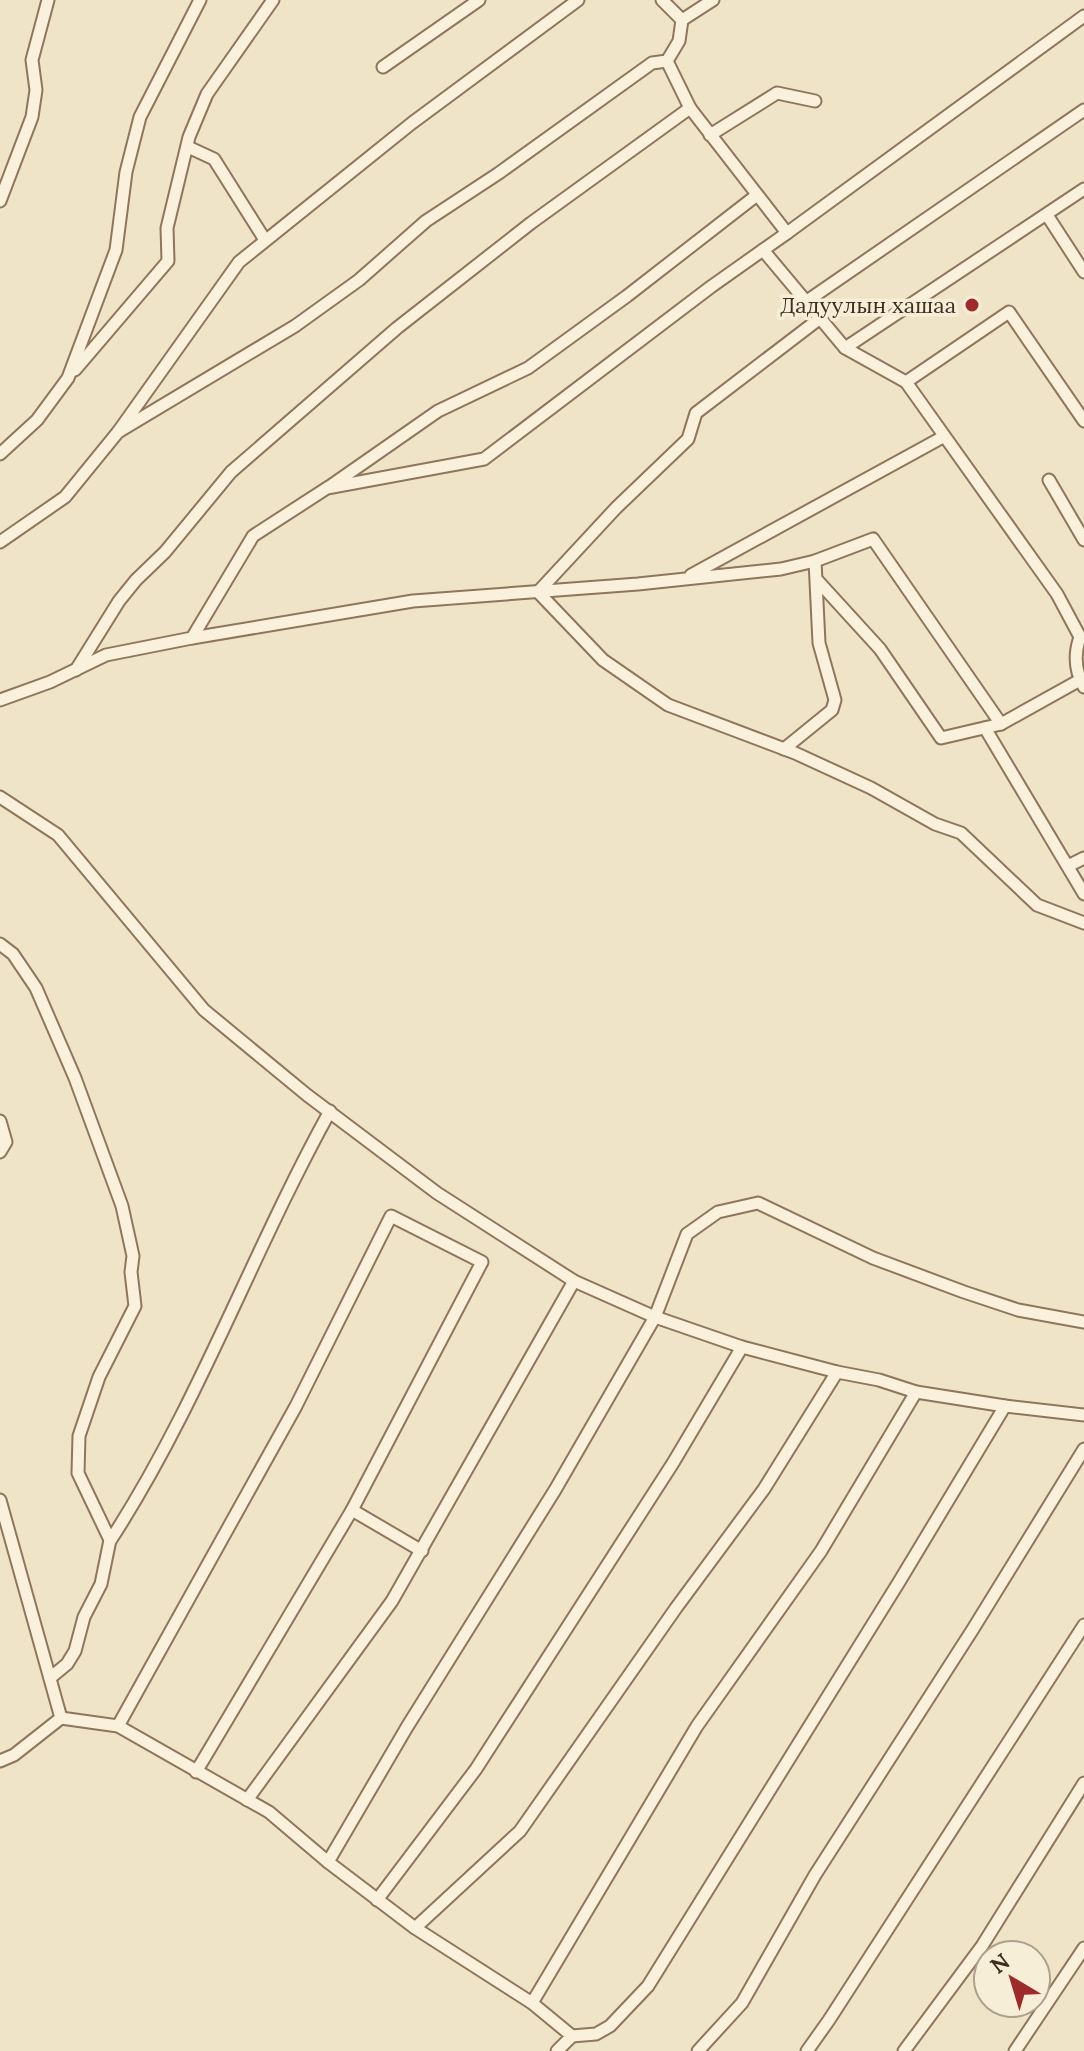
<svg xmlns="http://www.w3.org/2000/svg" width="1084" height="2051" font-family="Lora,serif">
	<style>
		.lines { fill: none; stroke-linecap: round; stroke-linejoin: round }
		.minor-casing { stroke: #8d765c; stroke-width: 15 }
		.minor { stroke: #faf1dc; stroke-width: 11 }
		.poi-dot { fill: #9e2a2b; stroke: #f7eed8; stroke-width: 3 }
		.labels { text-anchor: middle; stroke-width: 7; stroke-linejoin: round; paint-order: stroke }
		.poi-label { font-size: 22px; fill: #3d2e20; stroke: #f7eed8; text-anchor: end }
	</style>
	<rect width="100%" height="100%" fill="#f0e4c8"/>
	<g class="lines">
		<g class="minor-casing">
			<g id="minor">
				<path d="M662,0L682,20"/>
				<path d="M682,20L713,0"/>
				<path d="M667,61L690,108L787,233L1084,16"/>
				<path d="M383,67L479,0"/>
				<path d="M710,135L777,93L815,101"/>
				<path d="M188,147L214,159L265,240"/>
				<path d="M1084,189L845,348L906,382L1057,594L1080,637C1074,654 1075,671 1084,687"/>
				<path d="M0,201L32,117L36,90L32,60L48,0"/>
				<path d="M1047,215L1084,272"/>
				<path d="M763,250L845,348"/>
				<path d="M807,301L1084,110"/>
				<path d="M819,319L696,413L688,439L616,508L538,592L603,660L668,705L795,753L871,788L935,824L961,833L1037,905L1084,923"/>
				<path d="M75,370L168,261L167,228L189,137L207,94L273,0"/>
				<path d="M906,382L1009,312L1084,421"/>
				<path d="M118,432L239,262L412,123L578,0"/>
				<path d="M0,454L37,420L68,378L116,250L126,172L140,117L200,0"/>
				<path d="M1049,480L1084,540"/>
				<path d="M329,487L438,411L528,368L627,296L757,195"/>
				<path d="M0,542L65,497L118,432L295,326L359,280L426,221L499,173L652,63L667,61L679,41L682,20"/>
				<path d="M691,575L943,437"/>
				<path d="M817,580L880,649L941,738L1001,724L1080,680"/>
				<path d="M192,638L413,601L638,584L781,569L815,561L873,539L1001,724"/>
				<path d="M76,670L119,601L136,580L165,552L231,472L397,328L531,223L690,108"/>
				<path d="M0,700L50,682L106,655L192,638L253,536L327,488L484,459L712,286L787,233"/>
				<path d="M985,728L1084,894"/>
				<path d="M784,749L832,710L835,700L819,643L815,561"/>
				<path d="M0,797L58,835L204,1010L307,1095L437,1193L574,1281L655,1317L742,1347L837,1372L879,1380L916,1392L1005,1406L1084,1415"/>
				<path d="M1068,866L1084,858"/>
				<path d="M0,944L13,954L36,988L75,1078L122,1206L133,1256L131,1272L135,1306L99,1377L79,1436L78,1473L110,1540L101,1584L84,1617L75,1651L67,1664L50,1678"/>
				<path d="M0,1121L6,1142L0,1152"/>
				<path d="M0,1500L61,1718"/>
				<path d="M352,1510L422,1551"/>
				<path d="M110,1541C198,1406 252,1252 330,1111"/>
				<path d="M118,1726L296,1406L391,1216L482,1262L352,1510L196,1772"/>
				<path d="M0,1761L14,1755L61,1718L118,1726L269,1812L328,1862L415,1928L532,2003L572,2036L557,2051"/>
				<path d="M247,1800L392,1601L574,1281"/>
				<path d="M328,1862L407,1727L555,1490L655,1317L687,1234L718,1212L758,1203L873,1258L964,1292L1018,1310L1084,1322"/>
				<path d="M377,1900L476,1769L673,1463L742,1347"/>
				<path d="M415,1928L520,1831L676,1608L764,1489L837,1372"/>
				<path d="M532,2003L697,1726L821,1551L916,1392"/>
				<path d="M572,2036L596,2034L610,2026L648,1986L899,1582L1005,1406"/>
				<path d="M698,2051L742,2003L815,1875L973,1629L1084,1449"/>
				<path d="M807,2051L829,2020L1084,1625"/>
				<path d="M904,2051L982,1946L1084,1783"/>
				<path d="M1015,2051L1084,1948"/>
			</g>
		</g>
		<use href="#minor" class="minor"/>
	</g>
	<circle class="poi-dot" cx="972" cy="305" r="8"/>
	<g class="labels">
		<g class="poi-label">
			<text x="956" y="313">Дадуулын хашаа</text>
		</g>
	</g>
	<g transform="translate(1012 1979) rotate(322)"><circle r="38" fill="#f7eed8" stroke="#ada18e" stroke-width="2"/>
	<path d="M0-6L14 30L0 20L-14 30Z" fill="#9e2a2b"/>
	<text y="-12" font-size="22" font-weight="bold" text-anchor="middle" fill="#3d2e20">N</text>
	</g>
</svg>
